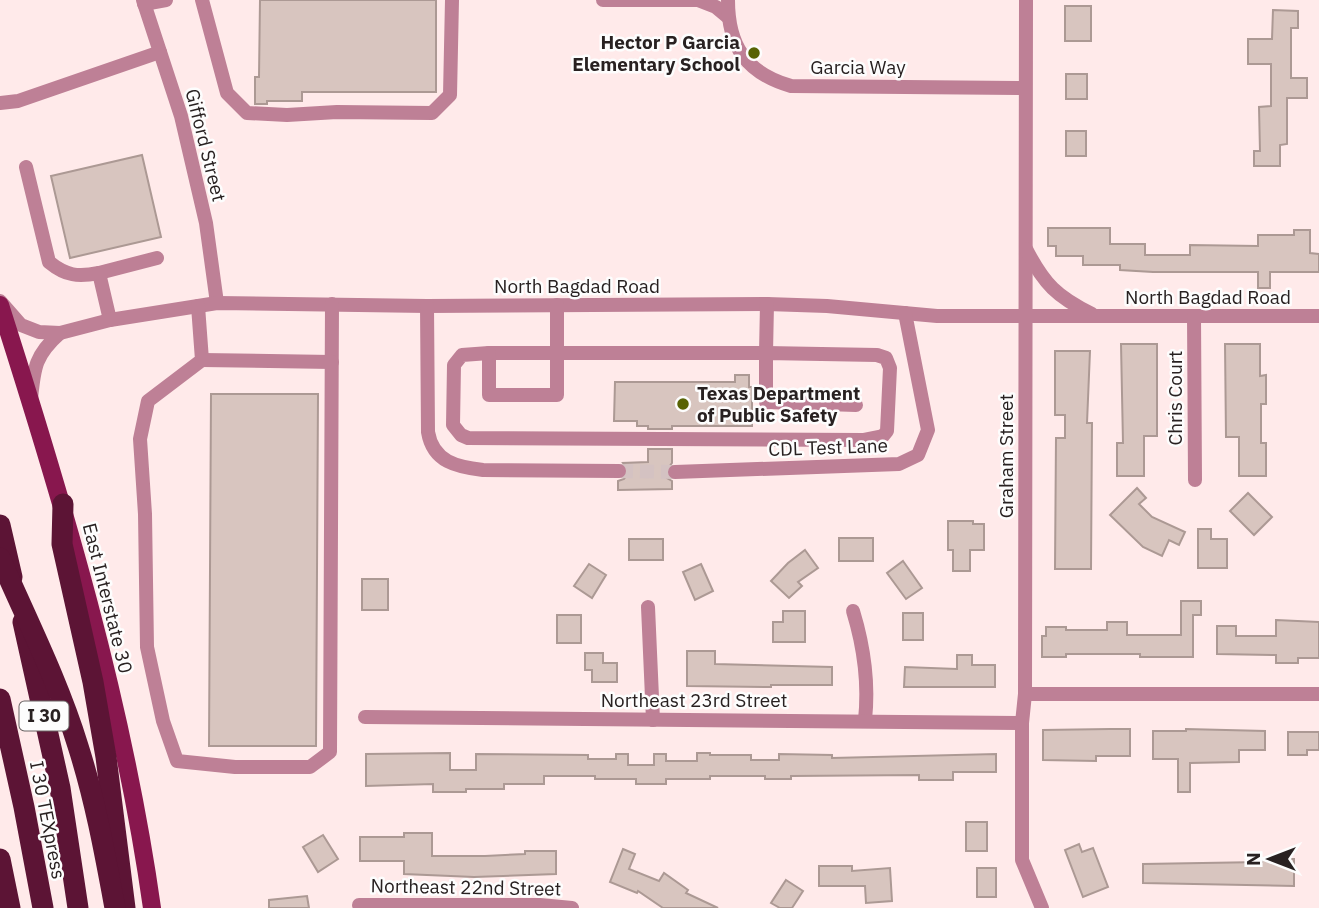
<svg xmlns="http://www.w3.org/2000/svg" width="1319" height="908" font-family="'IBM Plex Sans',sans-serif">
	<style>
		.building { fill: #d8c5bf; stroke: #ac9994; stroke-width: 2 }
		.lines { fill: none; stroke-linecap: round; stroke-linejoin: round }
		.minor-tunnel { stroke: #d4c2c2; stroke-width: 14; stroke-dasharray: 14 7; stroke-linecap: butt }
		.minor { stroke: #be8096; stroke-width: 14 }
		.major { stroke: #88174e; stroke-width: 18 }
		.highway { stroke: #5c1435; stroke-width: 21 }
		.highway-bridge { stroke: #5c1435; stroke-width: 21 }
		.poi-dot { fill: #586304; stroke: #fdfdfd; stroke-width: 2.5 }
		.labels { text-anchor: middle; stroke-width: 5; stroke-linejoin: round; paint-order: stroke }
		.shield { fill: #fdfdfd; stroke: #686363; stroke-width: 2 }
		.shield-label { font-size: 18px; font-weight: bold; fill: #282121 }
		.poi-label { font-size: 19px; font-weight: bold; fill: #282121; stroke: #fdfdfd; text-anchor: end }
		.street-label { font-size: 19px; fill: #282121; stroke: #fdfdfd }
	</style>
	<rect width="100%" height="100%" fill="#ffeaea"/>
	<g class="building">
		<path d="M260,0H436V92H302V101H267V104H255V77H259Z"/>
		<rect x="1065" y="6" width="26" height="35"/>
		<path d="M1273,10L1298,11V28H1291V78H1307V98H1287V144L1280,145V166H1254V151H1260L1259,107L1271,106V64H1248V39H1272Z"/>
		<rect x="1066" y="74" width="21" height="25"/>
		<rect x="1066" y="131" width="20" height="25"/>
		<path d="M142,155L161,237L70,258L51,176Z"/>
		<path d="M1048,228H1110V244H1145V255H1190V245L1258,246V235H1294V230H1310V253L1319,254V272H1270V288H1258V272H1153L1120,270V265H1083V256H1056V246H1048Z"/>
		<path d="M1121,344H1157V436H1144V476H1117V443H1123Z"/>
		<path d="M1225,344H1260V376L1266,375V404H1261V443H1266V476H1239V437H1226Z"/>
		<path d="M1055,351H1090L1087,423H1092L1091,569H1055L1056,438H1065V415H1055Z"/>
		<path d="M735,375H749V387H752V426H672V429H648V426H637V421H614L615,382H735Z"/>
		<path d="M211,394H318L316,746H209Z"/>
		<path d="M648,449H672V463L665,472L667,478L672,481V489L618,490V481L624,479L629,472L623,463L648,462Z"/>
		<path d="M1137,488L1146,498L1139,504L1152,517L1185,532L1179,545L1169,540L1162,556L1143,547L1110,515Z"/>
		<path d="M1248,493L1272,517L1254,535L1230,511Z"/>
		<path d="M948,521H973V524H984V550H970V571H953V550H948Z"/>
		<path d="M1198,529H1211V539H1227V568H1198Z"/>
		<rect x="839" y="538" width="34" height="23"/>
		<rect x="629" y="539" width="34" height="21"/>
		<path d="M805,550L818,568L798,582L802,586L789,598L771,581L788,563Z"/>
		<path d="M903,561L922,588L906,599L887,573Z"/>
		<path d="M589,564L606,575L592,598L574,586Z"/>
		<path d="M701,564L713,591L695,600L683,572Z"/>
		<rect x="362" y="579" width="26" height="31"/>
		<path d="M1181,601H1201V615H1193V657H1140V654H1066V657H1042V636H1046V627H1066V630H1107V622H1127V635H1181Z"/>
		<path d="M783,611H805V642H773V622H783Z"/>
		<rect x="903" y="613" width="20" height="27"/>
		<rect x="557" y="615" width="24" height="28"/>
		<path d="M1276,620L1319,622V658H1298V663H1276V655L1217,654V626H1236V636H1276Z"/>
		<path d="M687,651H715V664L832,667V685H771V687L687,686Z"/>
		<path d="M585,653H603V663H617V682H592V670H585Z"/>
		<path d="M957,655H972V665H995V687H904L905,667L957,669Z"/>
		<path d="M1110,729H1130V756H1096V761L1043,760V730Z"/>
		<path d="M1186,729L1265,731V750H1239V762L1190,763V792H1178V759H1153V731H1186Z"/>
		<path d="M1288,732H1319V750H1307V755H1288Z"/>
		<path d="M450,753V770H476V754L588,755V759H616V754H628V765H654V754H666V761H697V753H710V755H751V760H779V754L832,755V758L996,754V772H953V780H919V775L791,776V779H765V776H710V779H666V784H636V779H595V776H544V784H504V789H466V792H433V784L366,786V754Z"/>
		<rect x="966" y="822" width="21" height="29"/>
		<path d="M404,833H432V856H485L525,854V851H556V874L474,877L404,874V861H360V837H404Z"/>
		<path d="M323,835L338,859L318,872L303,847Z"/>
		<path d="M1079,844L1082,852L1093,848L1108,887L1083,897L1065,850Z"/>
		<path d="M623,849L635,854L629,869L659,881L664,873L688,890L686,893L718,908H663L638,891L637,893L610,882Z"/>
		<path d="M1262,859H1294V886L1143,883V864L1262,862Z"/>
		<path d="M819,866H852V871L890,868L892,901L866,903L865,886H819Z"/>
		<rect x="977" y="868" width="19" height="29"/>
		<path d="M786,880L803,891L792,908H780L771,903Z"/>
		<path d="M307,896L309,908H269V900Z"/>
	</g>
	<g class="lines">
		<path class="minor-tunnel" d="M619,471L675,472"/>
		<g class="minor">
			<path d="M143,0L181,116L206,223L217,303"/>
			<path d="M202,0L227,93L247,113L287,115L337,112L432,113L450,95L452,0"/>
			<path d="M603,0H698L716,7L728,17"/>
			<path d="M728,0C728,46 746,73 791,86L1025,88"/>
			<path d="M1026,0L1025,694L1022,723V860L1042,908"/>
			<path d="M144,4L166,0"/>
			<path d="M0,103L18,101L160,52"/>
			<path d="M26,167L49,262C66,276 78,277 99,273L110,320"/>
			<path d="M1026,249C1044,284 1057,297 1092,314"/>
			<path d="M99,273L157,258"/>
			<path d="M0,301L21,325L39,332L60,333L110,320L217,303L427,306L767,304L827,306L937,316H1319"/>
			<path d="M557,305V395H489V353H766L767,304"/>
			<path d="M198,306L202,360L148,401L140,439L145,514L147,647L163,721L177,761L235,767H310L330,752L332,304"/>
			<path d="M427,306L428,432C433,462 457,467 483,470L619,471"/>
			<path d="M1194,316L1195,480"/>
			<path d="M489,353L462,355L454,365L453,425L461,435L468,438L863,440L883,436L887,431L890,368L886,358L877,355L766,353V402L856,405"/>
			<path d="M202,360L332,362"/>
			<path d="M31,399C34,368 35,355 60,333"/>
			<path d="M675,472L899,464L918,455L928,430L905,313"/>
			<path d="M648,607L653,720"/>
			<path d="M853,611C864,647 869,683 865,720"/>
			<path d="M1025,694H1319"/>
			<path d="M365,717L1022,723"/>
			<path d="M359,905H540L572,908"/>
		</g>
		<path class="major" d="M0,305C63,502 123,702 152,908"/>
		<g class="highway">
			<path d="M63,504L62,544L93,682L106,757L125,908"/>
			<path d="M0,525L12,577"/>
			<path d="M23,622L60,788L78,908"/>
			<path d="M0,699L24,807L43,908"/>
			<path d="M0,859L10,908"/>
		</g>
		<path class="highway-bridge" d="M0,558C27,620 58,681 78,746C95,799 105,854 115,908"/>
	</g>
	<g class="poi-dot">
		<circle cx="754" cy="53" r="7"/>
		<circle cx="683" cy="404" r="7"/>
	</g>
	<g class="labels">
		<rect class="shield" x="19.5" y="701.5" width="49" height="29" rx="5"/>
		<g class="shield-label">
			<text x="44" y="722">I 30</text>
		</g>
		<g class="poi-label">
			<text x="740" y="49">Hector P Garcia<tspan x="740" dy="22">Elementary School</tspan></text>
			<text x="697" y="400" text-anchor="start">Texas Department<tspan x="697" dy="22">of Public Safety</tspan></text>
		</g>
		<g class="street-label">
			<text x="858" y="74">Garcia Way</text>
			<text transform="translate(206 145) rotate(76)" y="7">Gifford Street</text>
			<text x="577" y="293">North Bagdad Road</text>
			<text x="1208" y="304">North Bagdad Road</text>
			<text transform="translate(1175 398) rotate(-90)" y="7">Chris Court</text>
			<text transform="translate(828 447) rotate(-2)" y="7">CDL Test Lane</text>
			<text transform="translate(1006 456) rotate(-90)" y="7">Graham Street</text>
			<text transform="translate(108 598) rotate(76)" y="7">East Interstate 30</text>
			<text x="694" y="707">Northeast 23rd Street</text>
			<text transform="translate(48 820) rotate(79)" y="7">I 30 TEXpress</text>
			<text transform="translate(466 887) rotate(1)" y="7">Northeast 22nd Street</text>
		</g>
	</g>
	<g transform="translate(1270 859) rotate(270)" stroke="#fdfdfd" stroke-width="5" paint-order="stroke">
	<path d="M0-5L12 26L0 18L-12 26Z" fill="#282121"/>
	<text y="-10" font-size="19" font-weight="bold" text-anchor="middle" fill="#282121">N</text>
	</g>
</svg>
